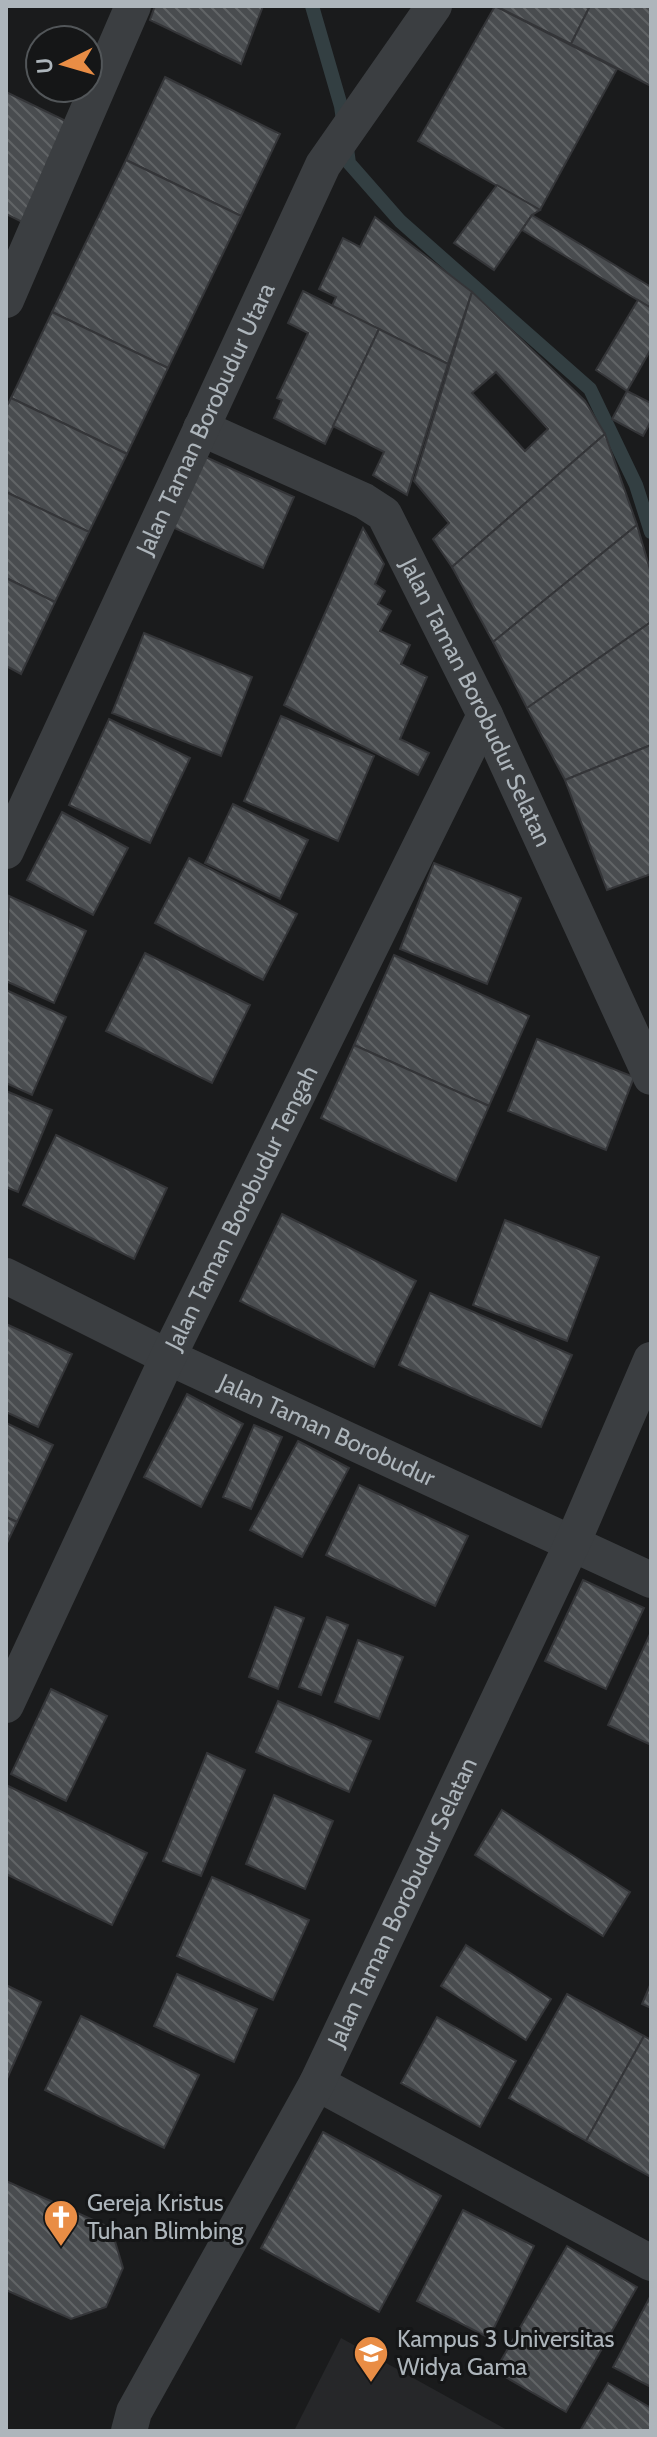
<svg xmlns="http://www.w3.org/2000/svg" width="657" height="2437" font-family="Cabin,sans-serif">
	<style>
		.built { fill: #262729 }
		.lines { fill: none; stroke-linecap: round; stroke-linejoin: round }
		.stream { stroke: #333f42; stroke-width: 14 }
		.building { fill: url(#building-back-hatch); stroke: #343538; stroke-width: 2; fill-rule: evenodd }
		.minor { stroke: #3b3e41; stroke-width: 36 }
		.labels { text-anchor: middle; stroke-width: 6; stroke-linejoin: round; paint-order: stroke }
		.street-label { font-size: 24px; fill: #adb5bb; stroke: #151617 }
		.poi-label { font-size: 24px; fill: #adb5bb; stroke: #151617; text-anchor: start }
	</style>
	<defs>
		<pattern id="building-back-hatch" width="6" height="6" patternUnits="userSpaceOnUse" patternTransform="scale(2)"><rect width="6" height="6" fill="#494c4f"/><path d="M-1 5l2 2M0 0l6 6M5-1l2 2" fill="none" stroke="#616466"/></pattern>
	</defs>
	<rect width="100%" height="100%" fill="#1a1b1c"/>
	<path class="built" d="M341,2338L509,2431H294Z"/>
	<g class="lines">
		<path class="stream" d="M312,6L341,106L349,163L400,221L590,389L636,485L651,532"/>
	</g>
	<g class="building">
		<path d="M155,6H263L241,64L150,20Z"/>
		<path d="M495,6L617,69L540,210L418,141Z"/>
		<path d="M496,6H590L571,44Z"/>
		<path d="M590,6H651V86L571,44Z"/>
		<path d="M165,77L280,134L241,216L126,160Z"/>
		<path d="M6,92L70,123L24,223L6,214Z"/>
		<path d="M126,160L241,216L168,368L52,312Z"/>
		<path d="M497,185L540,210L532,215L494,270L454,243Z"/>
		<path d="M532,215L651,287V308L522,230Z"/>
		<path d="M375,217L472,292L448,364L332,306L336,297L319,289L343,238L360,247Z"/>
		<path d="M303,291L379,329L325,444L274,418L282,400L277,398L308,333L288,323Z"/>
		<path d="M472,292L585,401L605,434L452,567L433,539L449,523L414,481ZM496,372L548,429L525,451L472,393Z"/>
		<path d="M638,300L651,308V349L627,391L596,370Z"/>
		<path d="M52,312L168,368L127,454L11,398Z"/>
		<path d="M379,329L448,364L407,495L373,475L384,452L333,426Z"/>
		<path d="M627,391L651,403V421L643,436L612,419Z"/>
		<path d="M11,398L127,454L89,532L6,492V408Z"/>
		<path d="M605,434L637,525L493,642L452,567Z"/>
		<path d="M201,455L294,497L263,568L170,526Z"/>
		<path d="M6,492L89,532L55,602L6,578Z"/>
		<path d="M637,525L651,573V622L527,708L493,642Z"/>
		<path d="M363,528L384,564L375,584L385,591L378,604L391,611L380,631L410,645L401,664L427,677L400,739L429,753L418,775L284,705Z"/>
		<path d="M6,578L55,602L21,674L6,666Z"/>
		<path d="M651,622V745L565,780L527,708Z"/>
		<path d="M144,633L252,677L221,756L112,713Z"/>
		<path d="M281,716L374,756L338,841L244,801Z"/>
		<path d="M109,719L190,758L150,843L69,805Z"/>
		<path d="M651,745V874L607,890L565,780Z"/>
		<path d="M233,804L308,840L280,899L205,863Z"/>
		<path d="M62,812L128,848L93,915L27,880Z"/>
		<path d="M189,858L297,914L263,980L155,923Z"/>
		<path d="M434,863L521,898L487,984L400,949Z"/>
		<path d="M9,896L86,931L54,1003L6,981Z"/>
		<path d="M145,953L250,1005L212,1083L106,1031Z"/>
		<path d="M394,955L529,1016L489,1106L354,1045Z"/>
		<path d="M6,990L66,1017L32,1095L6,1083Z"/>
		<path d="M537,1039L634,1077L606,1150L508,1111Z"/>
		<path d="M354,1045L489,1106L456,1181L321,1118Z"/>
		<path d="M6,1091L52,1110L18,1192L6,1187Z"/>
		<path d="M56,1135L167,1188L134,1259L23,1205Z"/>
		<path d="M282,1214L416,1281L374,1367L240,1301Z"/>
		<path d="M505,1220L599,1257L567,1341L473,1305Z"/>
		<path d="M430,1293L572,1355L541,1427L399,1365Z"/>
		<path d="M6,1324L72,1354L38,1427L6,1412Z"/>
		<path d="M187,1394L243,1424L201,1507L144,1477Z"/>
		<path d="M6,1423L53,1445L17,1522L6,1517Z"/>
		<path d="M254,1425L282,1437L251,1509L223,1497Z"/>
		<path d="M298,1441L349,1468L302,1557L250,1530Z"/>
		<path d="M359,1485L468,1536L435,1606L326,1555Z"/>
		<path d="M6,1517L17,1522L6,1545Z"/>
		<path d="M583,1580L644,1608L606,1689L545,1661Z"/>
		<path d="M275,1607L304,1618L278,1689L249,1677Z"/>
		<path d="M327,1617L348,1625L321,1695L299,1687Z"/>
		<path d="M651,1632V1745L608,1725Z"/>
		<path d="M358,1640L403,1657L379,1719L335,1702Z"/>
		<path d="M51,1689L107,1716L66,1801L11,1774Z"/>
		<path d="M278,1701L371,1741L349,1792L256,1752Z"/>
		<path d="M207,1753L245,1770L201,1876L163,1861Z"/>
		<path d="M6,1785L147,1853L112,1925L6,1874Z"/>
		<path d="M274,1795L333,1821L305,1889L246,1864Z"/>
		<path d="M502,1810L630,1892L603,1936L475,1855Z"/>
		<path d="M212,1877L309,1920L273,2000L177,1956Z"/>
		<path d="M466,1945L551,1999L526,2040L441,1986Z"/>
		<path d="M177,1974L257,2009L234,2062L154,2026Z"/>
		<path d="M651,1983V2008L642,2004Z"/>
		<path d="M6,1985L41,2002L6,2081Z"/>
		<path d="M567,1994L644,2036L586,2141L509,2098Z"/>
		<path d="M81,2016L199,2075L164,2148L45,2090Z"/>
		<path d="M437,2017L516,2061L480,2127L401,2083Z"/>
		<path d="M644,2036L651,2040V2177L586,2141Z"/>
		<path d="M323,2132L441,2196L379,2312L261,2248Z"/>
		<path d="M6,2181L111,2228L123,2268L106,2307L71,2319L6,2290Z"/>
		<path d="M463,2210L534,2246L489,2338L417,2301Z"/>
		<path d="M567,2246L637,2287L566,2412L495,2371Z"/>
		<path d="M651,2295V2387L613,2367Z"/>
		<path d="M608,2383L651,2408V2431H580Z"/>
	</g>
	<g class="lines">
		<g class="minor">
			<path d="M6,300L133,6"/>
			<path id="s1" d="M201,428L364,501L384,514L485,715L651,1077"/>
			<path id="s2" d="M6,851L323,165L434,6"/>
			<path id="s3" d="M6,1276L168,1357L651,1580"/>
			<path id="s4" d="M6,1705L168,1357L485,715"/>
			<path d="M317,2083L651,2263"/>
			<path id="s5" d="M129,2431L134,2412L317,2083L572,1544L651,1360"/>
		</g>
	</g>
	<defs>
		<g id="church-pin" transform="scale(1.8)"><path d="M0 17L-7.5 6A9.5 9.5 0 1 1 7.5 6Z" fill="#e98d45" stroke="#151617"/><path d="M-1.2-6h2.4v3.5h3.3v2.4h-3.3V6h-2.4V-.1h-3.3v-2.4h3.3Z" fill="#fff"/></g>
		<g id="university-pin" transform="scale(1.8)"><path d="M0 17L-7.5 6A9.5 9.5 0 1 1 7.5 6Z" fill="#e98d45" stroke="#151617"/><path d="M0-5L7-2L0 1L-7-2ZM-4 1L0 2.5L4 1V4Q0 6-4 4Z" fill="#fff"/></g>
	</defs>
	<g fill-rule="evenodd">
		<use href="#church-pin" x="61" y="2217"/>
		<use href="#university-pin" x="371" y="2353"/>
	</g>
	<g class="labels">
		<g class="street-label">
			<text dy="8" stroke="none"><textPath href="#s2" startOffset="476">Jalan Taman Borobudur Utara</textPath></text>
			<text dy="8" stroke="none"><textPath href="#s1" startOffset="412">Jalan Taman Borobudur Selatan</textPath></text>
			<text dy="8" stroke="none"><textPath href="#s4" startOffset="550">Jalan Taman Borobudur Tengah</textPath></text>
			<text dy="8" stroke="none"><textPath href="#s3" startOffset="356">Jalan Taman Borobudur</textPath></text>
			<text dy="8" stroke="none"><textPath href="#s5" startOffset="596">Jalan Taman Borobudur Selatan</textPath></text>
		</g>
		<g class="poi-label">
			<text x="87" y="2211">Gereja Kristus<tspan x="87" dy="28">Tuhan Blimbing</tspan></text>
			<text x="397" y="2347">Kampus 3 Universitas<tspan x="397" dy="28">Widya Gama</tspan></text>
		</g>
	</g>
	<rect width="657" height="2437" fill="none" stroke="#adb5bb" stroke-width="16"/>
	<g transform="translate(64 64) rotate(265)"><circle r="38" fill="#151617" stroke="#525659" stroke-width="2"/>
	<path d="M0-6L14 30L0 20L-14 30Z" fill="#e98d45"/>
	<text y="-12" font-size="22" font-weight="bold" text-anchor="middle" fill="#adb5bb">U</text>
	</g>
</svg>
